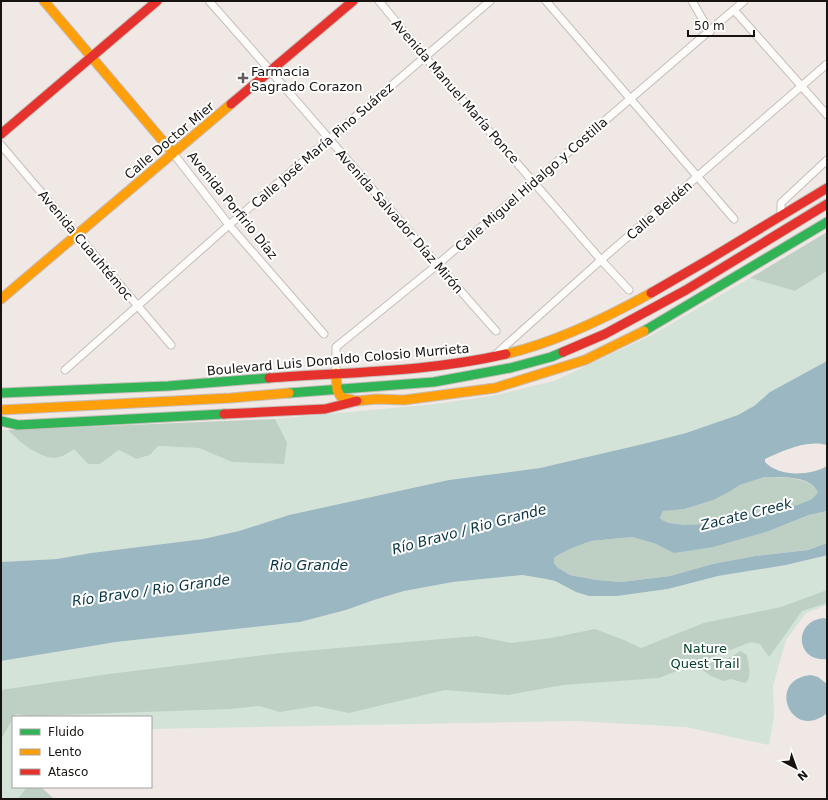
<svg xmlns="http://www.w3.org/2000/svg" width="828" height="800" font-family="'DejaVu Sans',sans-serif">
	<style>
		.green { fill: #d3e3d7 }
		.forest { fill: #bdd0c3 }
		.water { fill: #9bb8c2; fill-rule: evenodd }
		.lines { fill: none; stroke-linecap: round; stroke-linejoin: round }
		.street-casing { stroke: #c4bebb; stroke-width: 9 }
		.fast-casing { stroke: #c4bebb; stroke-width: 11 }
		.slow-casing { stroke: #c4bebb; stroke-width: 11 }
		.jam-casing { stroke: #c4bebb; stroke-width: 11 }
		.street { stroke: #fdfcfb; stroke-width: 7 }
		.fast { stroke: #30b455; stroke-width: 9 }
		.slow { stroke: #ff9f0a; stroke-width: 9 }
		.jam { stroke: #e5322d; stroke-width: 9 }
		.poi-dot { fill: #635e5b; stroke: #fff; stroke-width: 1.5 }
		.labels { text-anchor: middle; stroke-width: 4; stroke-linejoin: round; paint-order: stroke }
		.poi-label { font-size: 13px; fill: #171311; stroke: #fff; text-anchor: start }
		.street-label { font-size: 13px; fill: #171311; stroke: #fff }
		.park-label { font-size: 13px; fill: #07412c; stroke: #fff }
		.water-label { font-size: 14px; font-style: italic; fill: #073340; stroke: #fff }
	</style>
	<rect width="100%" height="100%" fill="#f0e8e4"/>
	<g class="green">
		<path d="M827,271V361L770,392L754,406L738,415L686,433L643,444L540,468L449,480L289,515L239,531L203,539L91,553L58,559L1,562V430H8L15,438L60,458L74,449L100,464L119,450L136,459L150,455L158,446L199,448L232,462L287,442L275,419L436,404L497,395L554,381L650,336L750,278L795,291Z"/>
		<path d="M827,555V605L806,613L786,640L773,686L774,716L769,745L686,727L576,721L151,729V717H13V787H26L38,799H1V661L116,642L300,622L346,610L374,600L404,591L453,582L522,575L546,579L555,581L576,592L617,596L668,589L718,576L786,565Z"/>
	</g>
	<g class="forest">
		<path d="M827,232V271L795,291L750,278Z"/>
		<path d="M275,419L287,442L284,464L232,462L199,448L158,446L150,455L136,459L119,450L100,464H88L74,449C70,452 64,456 60,457C43,462 18,441 8,430Z"/>
		<path d="M765,477C782,477 808,476 818,492C817,494 815,497 813,499C791,512 678,537 660,518L663,511L729,492L740,485Z"/>
		<path d="M827,511V543L808,550L755,556L712,564L670,576L621,582L597,580L570,575L557,567L554,563V559L555,557L570,549L591,541L632,537L656,544L674,552L769,531L809,515Z"/>
		<path d="M827,590V603L802,611L769,657L760,644L751,642L659,678L563,685L508,695L445,690L349,713L316,706L280,712L259,706L230,709L30,716L16,714C11,720 6,732 1,739V690L109,674L281,653L476,636L511,643L551,638L595,629L624,640L641,648L704,623L781,607Z"/>
		<path d="M740,651L744,653L747,655C748,663 753,678 745,683L731,679L724,681L711,676L702,670V668C709,661 717,662 726,659C731,658 735,654 740,651Z"/>
		<path d="M30,787H41L54,799H18L26,788Z"/>
	</g>
	<g class="water">
		<path d="M827,361V445C807,439 782,451 765,459V462C779,477 810,476 827,466V511L809,515L769,531L713,547L674,553L656,544L632,537L591,541L570,549L555,557L554,559V563L557,567L570,575L597,580L621,582L670,576L712,564L755,556L808,550L827,543V555L824,556L786,565L718,576L668,589L617,596H589L576,592L555,581L546,579L522,575L453,582L404,591L374,600L346,610L300,622L116,642L1,661V562L57,559L91,553L203,539L239,531L289,515L449,480L540,468L643,444L686,433L738,415L754,406L770,392ZM765,477C782,477 809,475 818,492C816,494 815,497 812,499C790,511 678,537 660,518L663,511L684,509L713,500L729,492L740,485Z"/>
		<path d="M824,618L827,619V659C796,663 792,621 824,618Z"/>
		<path d="M811,675L818,677L827,684V713C791,743 765,679 811,675Z"/>
	</g>
	<g class="lines">
		<g class="street-casing">
			<g id="street">
				<path d="M209,1C306,110 399,222 496,331"/>
				<path d="M379,1L425,57L601,260L629,290"/>
				<path d="M546,1L734,219"/>
				<path d="M692,1L710,32"/>
				<path d="M734,10L827,115"/>
				<path d="M1,145L171,345"/>
				<path d="M173,153L229,225L324,334"/>
				<path d="M781,215V203L827,160"/>
				<path d="M495,355L601,260L827,64"/>
				<path d="M65,370L229,225L490,1"/>
				<path d="M336,373V347L437,265L744,1"/>
			</g>
		</g>
		<g class="fast-casing">
			<g id="fast">
				<path d="M644,331L827,222"/>
				<path d="M1,393L168,386L269,378"/>
				<path d="M289,393L434,382L510,368L551,357L563,352"/>
				<path d="M1,421L18,425L224,414"/>
			</g>
		</g>
		<g class="slow-casing">
			<g id="slow">
				<path d="M44,1L173,153"/>
				<path d="M1,299L231,104"/>
				<path d="M506,354C557,342 606,318 651,293"/>
				<path d="M336,373L337,390L341,397L357,401L376,399L404,400L495,388L585,360L644,331"/>
				<path d="M1,410L231,398L289,393"/>
			</g>
		</g>
		<g class="jam-casing">
			<g id="jam">
				<path d="M231,104L353,1"/>
				<path d="M1,134L157,1"/>
				<path d="M651,293L708,260L827,188"/>
				<path d="M563,352L605,334L686,290L827,204"/>
				<path d="M269,378C348,372 429,372 506,354"/>
				<path d="M224,414L325,409L357,401"/>
			</g>
		</g>
		<use href="#street" class="street"/>
		<use href="#fast" class="fast"/>
		<use href="#slow" class="slow"/>
		<use href="#jam" class="jam"/>
	</g>
	<path class="poi-dot" d="M241 72h4v4h4v4h-4v4h-4v-4h-4v-4h4z"/>
	<g class="labels">
		<g class="poi-label">
			<text x="251" y="76">Farmacia<tspan x="251" dy="15">Sagrado Corazon</tspan></text>
		</g>
		<g class="street-label">
			<text transform="translate(456 91) rotate(49)" y="5">Avenida Manuel María Ponce</text>
			<text transform="translate(169 140) rotate(-40)" y="5">Calle Doctor Mier</text>
			<text transform="translate(322 145) rotate(-41)" y="5">Calle José María Pino Suárez</text>
			<text transform="translate(531 184) rotate(-41)" y="5">Calle Miguel Hidalgo y Costilla</text>
			<text transform="translate(233 205) rotate(51)" y="5">Avenida Porfirio Díaz</text>
			<text transform="translate(659 210) rotate(-41)" y="5">Calle Beldén</text>
			<text transform="translate(400 221) rotate(49)" y="5">Avenida Salvador Díaz Mirón</text>
			<text transform="translate(86 245) rotate(50)" y="5">Avenida Cuauhtémoc</text>
			<text transform="translate(338 359) rotate(-5)" y="5">Boulevard Luis Donaldo Colosio Murrieta</text>
		</g>
		<g class="park-label">
			<text x="705" y="653">Nature<tspan x="705" dy="15">Quest Trail</tspan></text>
		</g>
		<g class="water-label">
			<text transform="translate(746 514) rotate(-14)" y="5">Zacate Creek</text>
			<text transform="translate(469 529) rotate(-15)" y="5">Río Bravo / Rio Grande</text>
			<text x="309" y="570">Rio Grande</text>
			<text transform="translate(151 590) rotate(-8)" y="5">Río Bravo / Rio Grande</text>
		</g>
	</g>
	<rect width="828" height="800" fill="none" stroke="#171311" stroke-width="4"/>
	<rect x="12" y="716" width="140" height="72" fill="#ffffff" stroke="#a2a1a0"/>
	<rect x="20" y="729" width="20" height="6" fill="#30b455" stroke="#a2a1a0"/>
	<text x="48" y="736" font-size="12" fill="#171311">Fluido</text>
	<rect x="20" y="749" width="20" height="6" fill="#ff9f0a" stroke="#a2a1a0"/>
	<text x="48" y="756" font-size="12" fill="#171311">Lento</text>
	<rect x="20" y="769" width="20" height="6" fill="#e5322d" stroke="#a2a1a0"/>
	<text x="48" y="776" font-size="12" fill="#171311">Atasco</text>
	<g transform="translate(796 768) rotate(139)" stroke="#ffffff" stroke-width="3" paint-order="stroke">
	<path d="M0-3L7 15L0 10L-7 15Z" fill="#171311"/>
	<text y="-6" font-size="11" font-weight="bold" text-anchor="middle" fill="#171311">N</text>
	</g>
	<path d="M688 30v6h66v-6" fill="none" stroke="#171311" stroke-width="2"/>
	<text x="694" y="30" font-size="12" fill="#171311" stroke="#ffffff" stroke-width="3" paint-order="stroke">50 m</text>
</svg>
